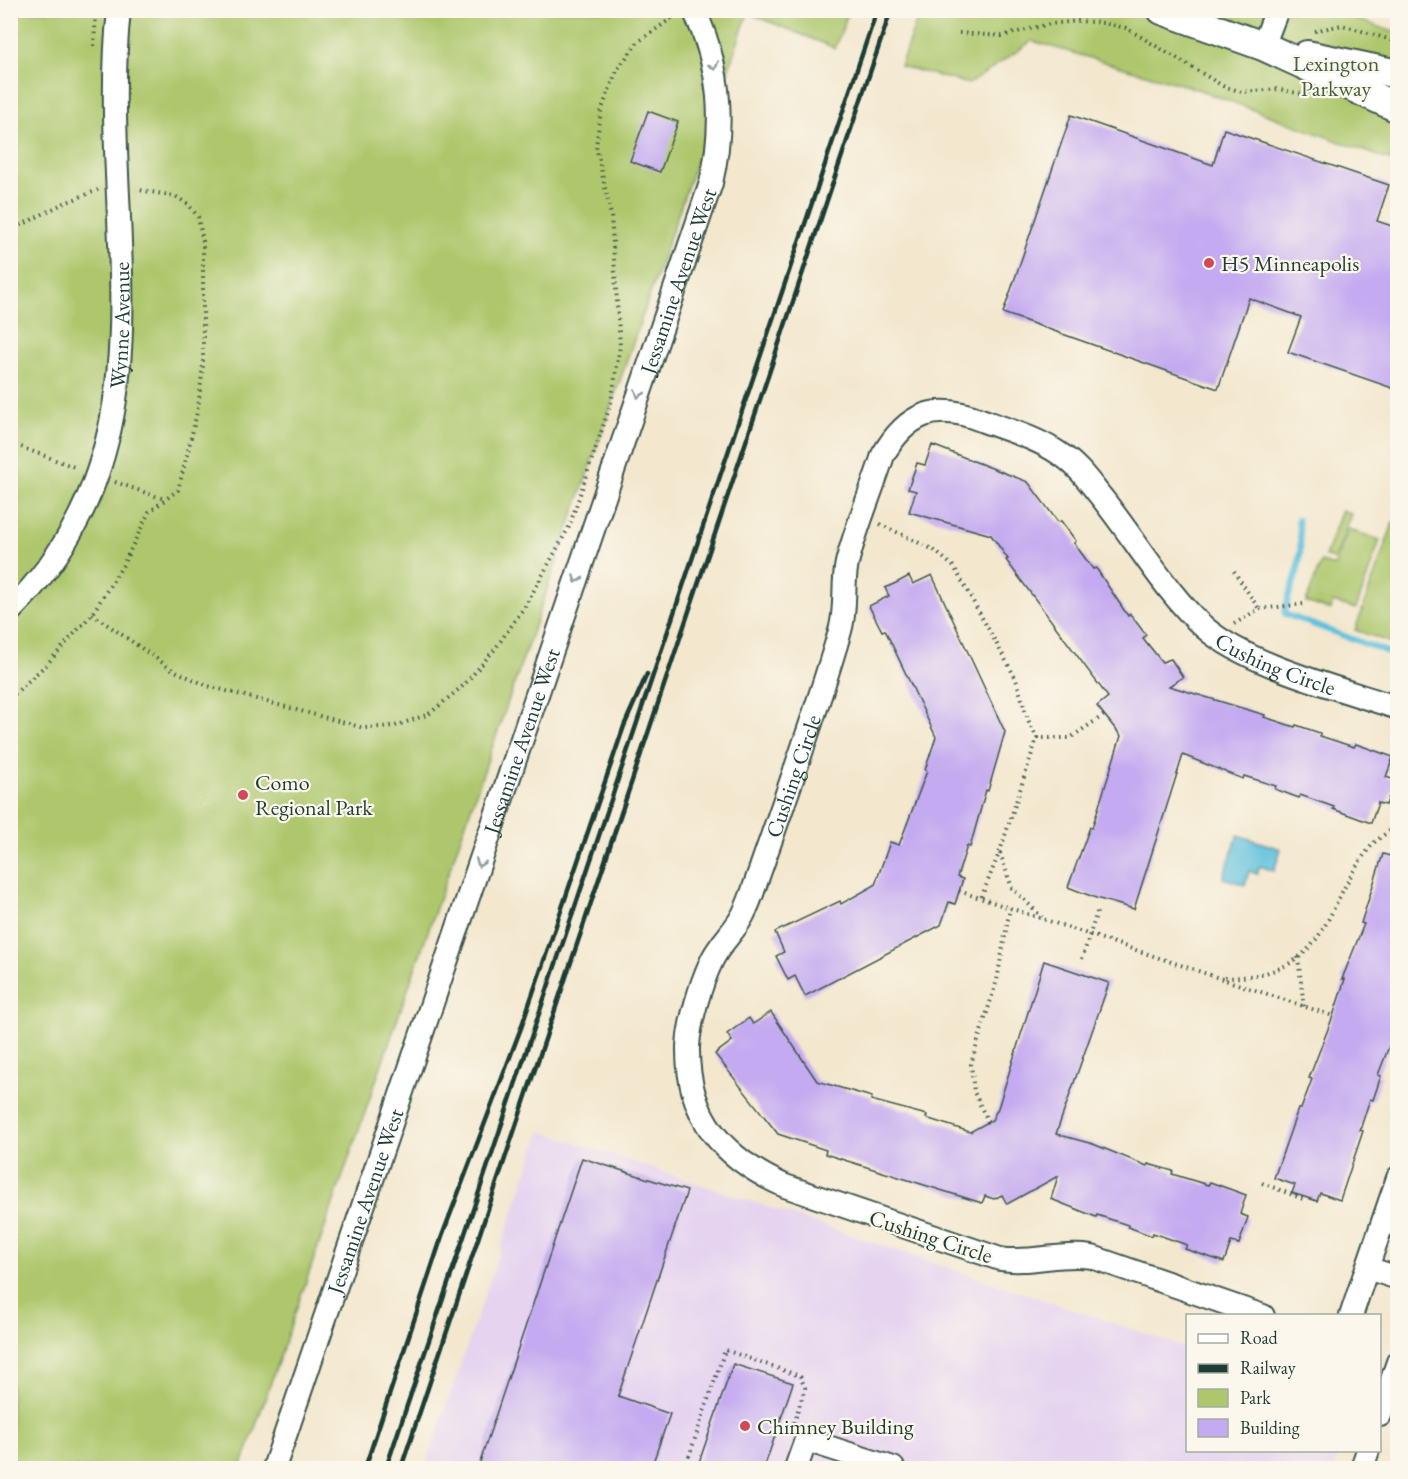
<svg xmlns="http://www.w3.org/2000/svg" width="1408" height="1479" font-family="'EB Garamond',serif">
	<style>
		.built { fill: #e5d3f0 }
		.green { fill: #aec76d; stroke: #668250; stroke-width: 1.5 }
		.water { fill: #5ec0dc; stroke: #3e7e88; stroke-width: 1.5 }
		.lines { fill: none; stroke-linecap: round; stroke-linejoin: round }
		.stream { stroke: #5ec0dc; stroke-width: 6 }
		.building { fill: #c4aaf0 }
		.minor-casing { stroke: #3f564b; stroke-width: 26 }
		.major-casing { stroke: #3f564b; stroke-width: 32 }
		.path { stroke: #3f564b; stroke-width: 4; stroke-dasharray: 1.5 4.5; stroke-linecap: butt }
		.minor { stroke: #fff; stroke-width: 22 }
		.major { stroke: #fff; stroke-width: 28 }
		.rail { stroke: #1f3d34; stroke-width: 4.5 }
		.oneway { stroke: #8f9e9a }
		.poi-dot { fill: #d1495b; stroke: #fbf7ec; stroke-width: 2 }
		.labels { text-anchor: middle; stroke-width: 4.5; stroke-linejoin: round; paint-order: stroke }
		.park-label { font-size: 22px; fill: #436042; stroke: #fbf7ec }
		.poi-label { font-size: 22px; fill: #1f3d34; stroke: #fbf7ec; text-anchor: start }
		.street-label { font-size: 22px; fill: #1f3d34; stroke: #fbf7ec }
	</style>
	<rect width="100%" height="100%" fill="#fbf7ec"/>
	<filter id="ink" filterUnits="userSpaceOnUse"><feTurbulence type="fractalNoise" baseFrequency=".0167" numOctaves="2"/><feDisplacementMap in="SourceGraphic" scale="12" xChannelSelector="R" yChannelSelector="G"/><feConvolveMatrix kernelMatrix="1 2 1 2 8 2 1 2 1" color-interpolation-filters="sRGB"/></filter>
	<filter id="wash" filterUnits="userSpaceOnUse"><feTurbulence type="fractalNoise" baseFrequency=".008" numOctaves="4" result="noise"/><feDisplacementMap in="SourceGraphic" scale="24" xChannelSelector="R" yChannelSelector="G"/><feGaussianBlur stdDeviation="1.35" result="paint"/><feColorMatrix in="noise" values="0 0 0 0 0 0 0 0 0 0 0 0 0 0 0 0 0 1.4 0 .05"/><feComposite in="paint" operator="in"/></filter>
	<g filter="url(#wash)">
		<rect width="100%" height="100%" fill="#f3e7ce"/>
		<path class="built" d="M541,1131L1187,1348L1188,1450L1339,1451L1333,1468H425Z"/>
		<g class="green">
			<path d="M10,11H849L835,48L748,13L241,1468H11Z"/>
			<path d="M920,11H1333L1397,33V163L1197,89L1032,41L969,84L900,66Z"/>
			<path d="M1342,510L1351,514L1335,560L1325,556Z"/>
			<path d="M1393,523L1398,525L1397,645L1355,630Z"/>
			<path d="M1348,529L1380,540L1356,609L1333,602L1330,610L1306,602L1321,562L1335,566Z"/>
		</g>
		<path class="water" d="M1238,835L1281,849L1274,871L1260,866L1257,874L1249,871L1245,885L1223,878Z"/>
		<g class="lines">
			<path class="stream" d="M1298,520C1300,534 1302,548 1299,563C1297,581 1286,595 1285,614L1398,656"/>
		</g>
		<g id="blocks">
			<g class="building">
				<path d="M648,111L678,122L660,172L630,161Z"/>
				<path d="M1071,115L1213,165L1224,129L1389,185L1377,221L1398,228V390L1288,352L1301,317L1249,298L1218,389L1003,313Z"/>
				<path d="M932,445L1028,482L1058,522L1061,521L1076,541L1074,543L1093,569L1096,568L1128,616L1130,614L1146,635L1143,638L1162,662L1171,659L1183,677L1169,686L1265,715L1264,717L1295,727L1296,725L1320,733V736L1354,747L1356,744L1393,757L1386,777L1395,780L1386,805L1378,803L1371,823L1333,809L1334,807L1300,795L1299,798L1275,789L1276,786L1244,776L1243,779L1183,755L1134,909L1096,898L1068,887L1090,827L1092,828L1121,736L1097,706L1108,697L1006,560L1008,559L991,535L909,512L916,491L908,489L917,463L925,465Z"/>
				<path d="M932,575L1005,732L988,791L986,790L970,847L967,846L957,877L963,879L955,904L949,902L941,925L805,996L795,976L788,980L776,956L784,952L775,932L840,901L841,904L875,885L890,842L899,845L927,771L925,770L936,737L885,630L882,631L869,606L889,596L885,588L898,582L909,576L913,584Z"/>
				<path d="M1383,854L1398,858V1023L1378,1075L1381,1076L1373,1100L1370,1099L1360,1130L1363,1131L1340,1200L1320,1193L1317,1201L1292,1193L1295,1185L1274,1178L1298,1109H1301L1312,1079L1309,1078L1333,1016L1345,979H1342L1364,924L1361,923Z"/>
				<path d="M1044,961L1109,983L1056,1134L1093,1144L1147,1166L1148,1164L1173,1171L1172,1174L1208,1185L1210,1182L1246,1195L1240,1214L1248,1217L1239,1244L1231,1242L1224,1262L1185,1249L1187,1245L1153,1233L1152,1236L1128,1227V1225L1097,1215L1096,1217L1051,1199L1058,1176L1007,1204L1002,1195L994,1199L985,1196L982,1203L825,1154L826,1150L778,1134L715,1054L732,1041L727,1034L749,1018L753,1024L771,1012L817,1081L872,1097L871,1100L927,1115L926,1118L970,1132L992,1120L998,1108Z"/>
				<path d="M582,1158L687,1191L618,1396L670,1414L651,1468H478Z"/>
				<path d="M733,1364L793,1383L764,1468H697Z"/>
			</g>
		</g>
	</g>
	<g filter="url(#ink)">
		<use href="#blocks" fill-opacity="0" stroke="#3f564b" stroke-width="1.5"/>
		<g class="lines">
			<g class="minor-casing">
				<g id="minor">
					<path d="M1263,46L1277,10"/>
					<path id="s1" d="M10,611C184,438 96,221 119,10"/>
					<path d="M1367,1268L1398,1178"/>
					<path id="s2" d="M1263,1316L1092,1257C1060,1252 1031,1264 1000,1259L785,1186C723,1158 687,1118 688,1047C689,1022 701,983 712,960C720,943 735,931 743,915C751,900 755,884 761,868C788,790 817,711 840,631C847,608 842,585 847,563C856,526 872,491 883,455C907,413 936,402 981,420C1008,430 1037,438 1060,454C1076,464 1087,479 1098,493C1132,534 1167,595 1205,628C1249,666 1342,689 1398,708"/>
					<path d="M1351,1316L1367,1268L1398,1278"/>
					<path d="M1380,1415L1398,1362"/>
					<path id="s3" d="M274,1468L711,183C725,123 721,67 694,10"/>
					<path d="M796,1468L806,1440L893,1468"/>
					<path d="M1362,1468L1368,1450"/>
				</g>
			</g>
			<g class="major-casing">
				<g id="major">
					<path d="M1162,10L1263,46L1398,108"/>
					<path d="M1307,55L1398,74"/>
				</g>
			</g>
			<g class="path">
				<path d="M1315,31L1342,25L1398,42"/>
				<path d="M959,33L1002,36L1050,24L1078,21L1104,23L1126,28L1223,86L1242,92L1279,89L1306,95"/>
				<path d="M94,46L96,11"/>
				<path d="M10,231L62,204L98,190"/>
				<path d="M10,443L77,468"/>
				<path d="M115,482L164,499"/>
				<path d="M880,524L934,550L954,567L1016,679L1028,720L1037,738L1000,851L981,898"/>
				<path d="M1234,571L1259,609"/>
				<path d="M92,614L173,670L208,686L364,728L395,726L429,714L464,685L495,649L526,605L569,527L611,403L620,346L611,215L596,146L601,111L617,70L638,42L676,15"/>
				<path d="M1234,624L1259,609L1304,604"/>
				<path d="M10,698L48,663L92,614L123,565L149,512L178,490L188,451L198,408L203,365V241L198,217L188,204L175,196L139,190"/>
				<path d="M1037,738H1070L1104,715"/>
				<path d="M1000,853L1012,888L1042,917"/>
				<path d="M959,891L1333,1016"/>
				<path d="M1298,957L1304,1007"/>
				<path d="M1082,959L1097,912"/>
				<path d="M1225,978C1334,975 1319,909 1372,845C1379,837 1389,832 1398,825"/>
				<path d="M988,1122L974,1092L971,1064L997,980L1010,908"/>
				<path d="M1262,1183L1303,1199"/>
				<path d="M685,1468L725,1350L800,1376L805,1388L794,1423"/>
			</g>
			<use href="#minor" class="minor"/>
			<use href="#major" class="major"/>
			<g class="rail">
				<path d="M365,1468L442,1236L521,1028L624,726L647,674"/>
				<path d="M386,1468L877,10"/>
				<path d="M401,1468L891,10"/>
			</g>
		</g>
		<defs><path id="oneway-chevron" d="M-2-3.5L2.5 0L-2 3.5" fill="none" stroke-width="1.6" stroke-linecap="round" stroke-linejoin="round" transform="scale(1.5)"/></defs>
		<g class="oneway">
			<use href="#oneway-chevron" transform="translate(714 66) rotate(73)"/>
			<use href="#oneway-chevron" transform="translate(639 394) rotate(109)"/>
			<use href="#oneway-chevron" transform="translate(577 579) rotate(109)"/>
			<use href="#oneway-chevron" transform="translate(480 863) rotate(109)"/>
		</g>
	</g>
	<g class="poi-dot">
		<circle cx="1209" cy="263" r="6"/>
		<circle cx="243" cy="795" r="6"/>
		<circle cx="745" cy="1426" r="6"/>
	</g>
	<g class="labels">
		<g class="park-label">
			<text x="1336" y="71">Lexington<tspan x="1336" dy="25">Parkway</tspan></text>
		</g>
		<g class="poi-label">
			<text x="1221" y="271">H5 Minneapolis</text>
			<text x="255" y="790">Como<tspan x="255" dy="25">Regional Park</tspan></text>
			<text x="757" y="1434">Chimney Building</text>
		</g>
		<g class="street-label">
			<text dy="8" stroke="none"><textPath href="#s3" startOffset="1254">Jessamine Avenue West</textPath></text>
			<text dy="8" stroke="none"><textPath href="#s1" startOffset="315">Wynne Avenue</textPath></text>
			<text dy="8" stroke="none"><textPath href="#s2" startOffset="1820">Cushing Circle</textPath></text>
			<text dy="8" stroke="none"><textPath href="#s3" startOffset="768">Jessamine Avenue West</textPath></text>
			<text dy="8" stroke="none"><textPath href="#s2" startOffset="975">Cushing Circle</textPath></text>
			<text dy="8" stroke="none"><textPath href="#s3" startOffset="282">Jessamine Avenue West</textPath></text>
			<text transform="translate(931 1236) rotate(18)" y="8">Cushing Circle</text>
		</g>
	</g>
	<rect width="1408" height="1479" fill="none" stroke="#fbf7ec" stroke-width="36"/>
	<rect x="1186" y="1314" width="195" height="138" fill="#fbf7ec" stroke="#a3ada2" stroke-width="1.5"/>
	<rect x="1198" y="1334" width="30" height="9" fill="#ffffff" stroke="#a3ada2" stroke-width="1.5"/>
	<text x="1240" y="1344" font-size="18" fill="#1f3d34">Road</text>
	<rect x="1198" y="1364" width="30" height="9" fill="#1f3d34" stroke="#a3ada2" stroke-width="1.5"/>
	<text x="1240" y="1374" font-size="18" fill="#1f3d34">Railway</text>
	<rect x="1198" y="1389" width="30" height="18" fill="#aec76d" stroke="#a3ada2" stroke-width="1.5"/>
	<text x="1240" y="1404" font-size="18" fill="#1f3d34">Park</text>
	<rect x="1198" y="1419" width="30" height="18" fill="#c4aaf0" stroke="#a3ada2" stroke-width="1.5"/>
	<text x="1240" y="1434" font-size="18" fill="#1f3d34">Building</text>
</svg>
